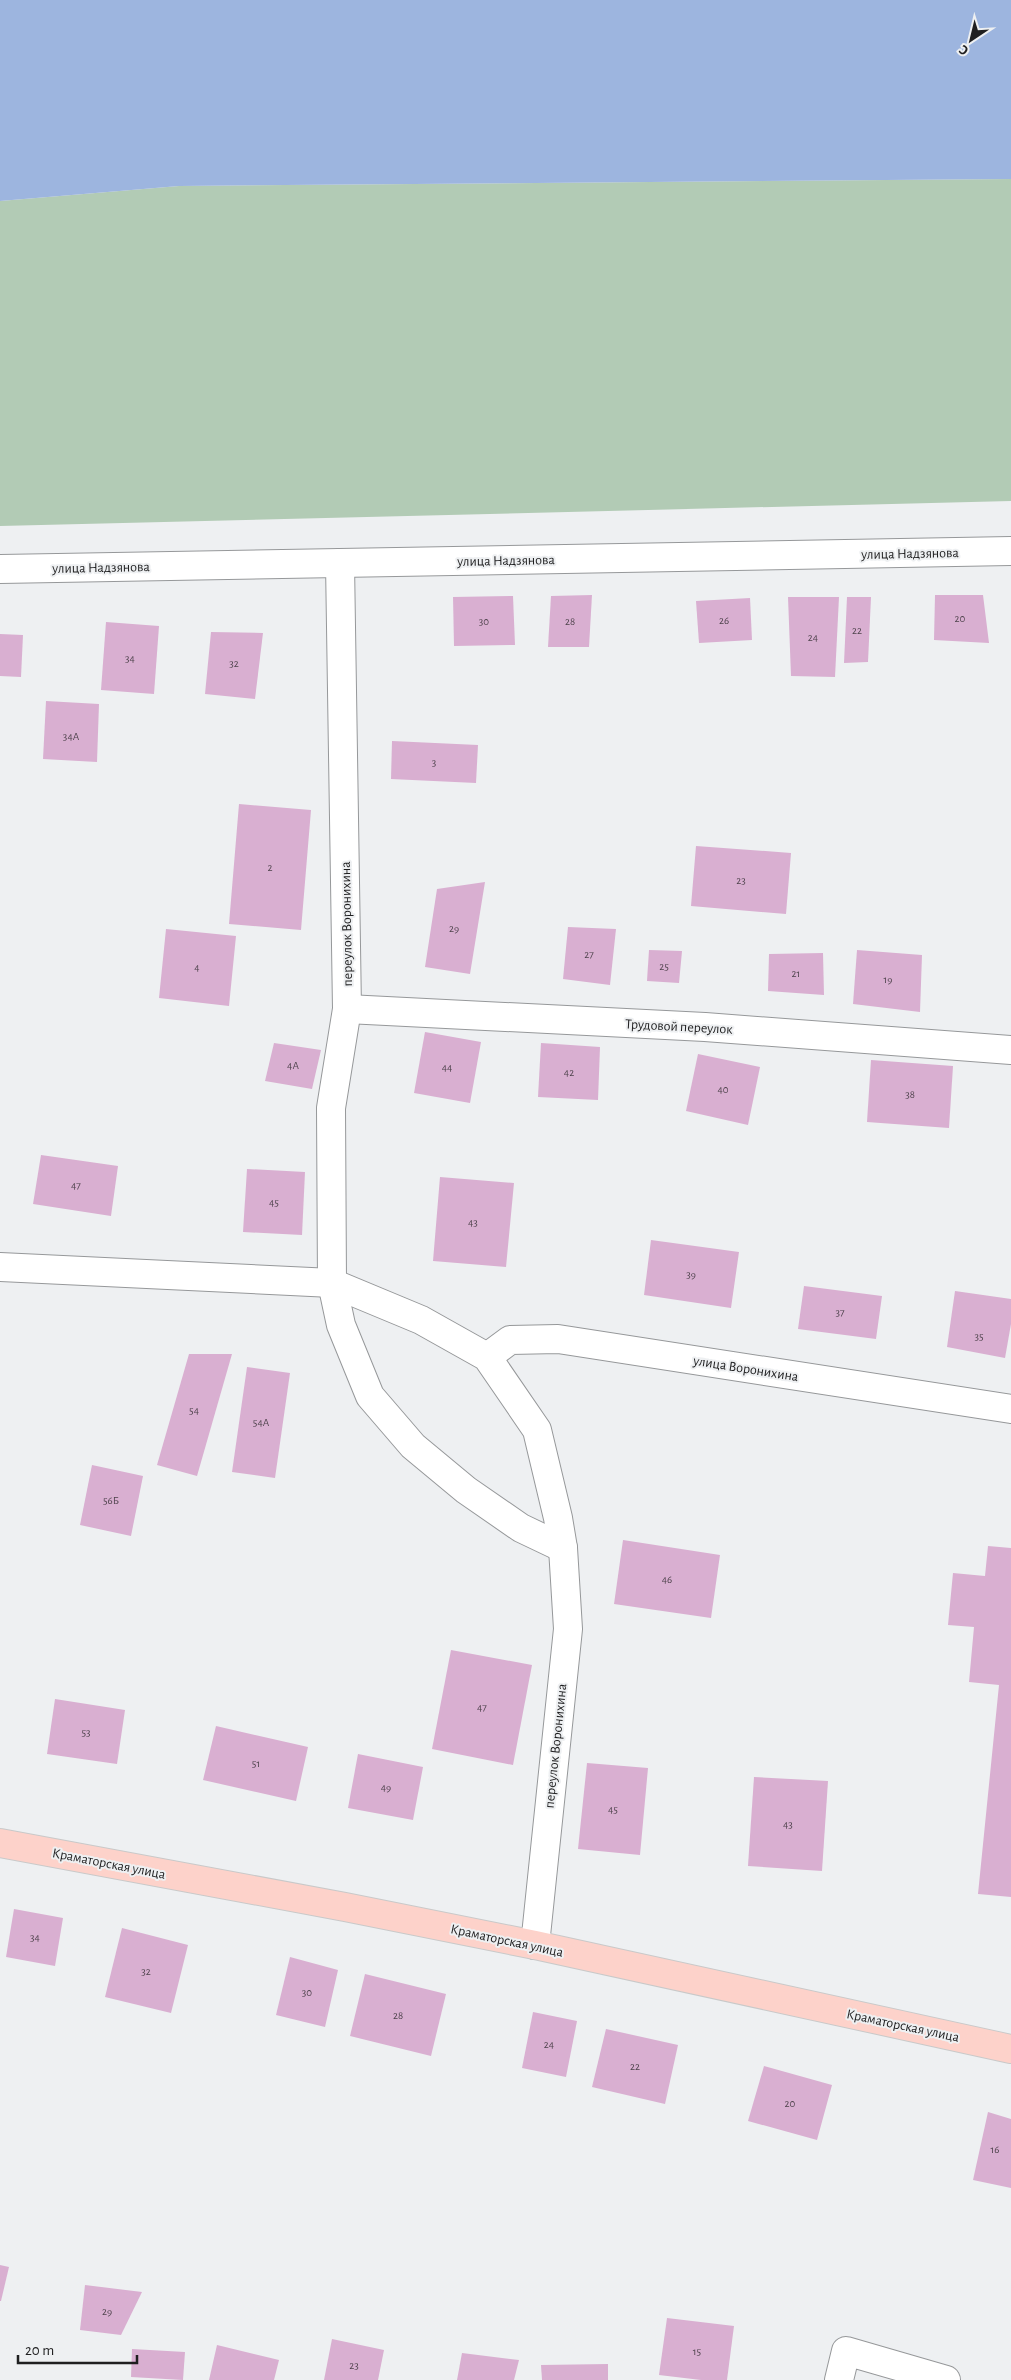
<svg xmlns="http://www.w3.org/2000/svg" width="1011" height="2380" font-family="'Alegreya Sans',sans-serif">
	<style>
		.green { fill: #b2cbb5 }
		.water { fill: #9db5df }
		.building { fill: #d9afd1 }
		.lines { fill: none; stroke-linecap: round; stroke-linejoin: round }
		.street-casing { stroke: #96989a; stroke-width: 30 }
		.primary-casing { stroke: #c9c9c9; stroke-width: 30 }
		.street { stroke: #fff; stroke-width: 28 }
		.primary { stroke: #fdd2ca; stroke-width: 28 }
		.labels { text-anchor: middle; stroke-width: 4; stroke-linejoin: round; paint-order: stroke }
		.number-label { font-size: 11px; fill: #4e434c }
		.street-label { font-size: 14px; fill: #1f1f20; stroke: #eef0f2 }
	</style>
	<rect width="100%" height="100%" fill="#eef0f2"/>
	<path class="green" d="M1011,179V501L0,526V201L179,186Z"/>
	<path class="water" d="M0,0H1011V179L179,186L0,201Z"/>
	<g class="building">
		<path d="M592,595L589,647H548L551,596Z"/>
		<path d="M935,595H983L989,643L934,640Z"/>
		<path d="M513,596L515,645L454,646L453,597Z"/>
		<path d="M788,597H839L835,677L791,676Z"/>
		<path d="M847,597H871L868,662L844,663Z"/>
		<path d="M750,598L752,640L699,643L696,601Z"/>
		<path d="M106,622L159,626L154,694L101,690Z"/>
		<path d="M211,632L263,633L255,699L205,694Z"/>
		<path d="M0,634L23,635L21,677L0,676Z"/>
		<path d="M46,701L99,704L97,762L43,759Z"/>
		<path d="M392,741L478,745L476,783L391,779Z"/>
		<path d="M239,804L311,810L301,930L229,924Z"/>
		<path d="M696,846L791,853L786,914L691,906Z"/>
		<path d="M485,882L470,974L425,967L437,889Z"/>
		<path d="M568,927L616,929L610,985L563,979Z"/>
		<path d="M166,929L236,936L229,1006L159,998Z"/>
		<path d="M649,950L682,951L679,983L647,981Z"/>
		<path d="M857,950L922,955L920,1012L853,1004Z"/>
		<path d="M823,953L824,995L768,991L769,954Z"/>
		<path d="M425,1032L481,1042L470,1103L414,1093Z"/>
		<path d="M274,1043L321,1050L312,1089L265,1081Z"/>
		<path d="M541,1043L600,1047L598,1100L538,1097Z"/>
		<path d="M698,1054L760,1067L748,1125L686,1111Z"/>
		<path d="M871,1060L953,1066L949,1128L867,1122Z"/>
		<path d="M41,1155L118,1166L111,1216L33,1204Z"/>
		<path d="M247,1169L305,1172L302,1235L243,1232Z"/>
		<path d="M440,1177L514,1183L506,1267L433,1261Z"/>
		<path d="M651,1240L739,1252L731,1308L644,1295Z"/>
		<path d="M804,1286L882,1296L876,1339L798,1329Z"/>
		<path d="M955,1291L1011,1299V1324L1005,1358L947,1347Z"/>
		<path d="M189,1354H232L197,1476L157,1465Z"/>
		<path d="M247,1367L290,1373L275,1478L232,1472Z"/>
		<path d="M92,1465L143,1476L131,1536L80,1525Z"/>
		<path d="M623,1540L720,1555L711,1618L614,1604Z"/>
		<path d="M988,1546L1011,1548V1897L978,1894L999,1685L969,1682L974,1627L948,1625L953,1573L985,1576Z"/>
		<path d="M451,1650L532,1665L513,1765L432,1749Z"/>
		<path d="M55,1699L125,1710L117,1764L47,1754Z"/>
		<path d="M216,1726L308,1747L296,1801L203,1780Z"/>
		<path d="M358,1754L423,1767L413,1820L348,1808Z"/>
		<path d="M587,1763L648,1768L640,1855L578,1849Z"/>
		<path d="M754,1777L828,1781L822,1871L748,1866Z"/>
		<path d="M14,1909L63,1918L55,1966L6,1957Z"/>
		<path d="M122,1928L188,1945L171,2013L105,1997Z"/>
		<path d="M290,1957L338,1970L325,2027L276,2015Z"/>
		<path d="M365,1974L446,1994L431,2056L350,2036Z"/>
		<path d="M533,2012L577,2021L566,2077L522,2068Z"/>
		<path d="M606,2029L678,2045L665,2104L592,2087Z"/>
		<path d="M764,2066L832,2085L817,2140L748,2121Z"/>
		<path d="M988,2112L1011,2119V2188L973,2180Z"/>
		<path d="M0,2265L9,2267L1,2301H0Z"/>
		<path d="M85,2285L142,2292L121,2335L80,2330Z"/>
		<path d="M667,2318L734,2326L727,2380H701L659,2375Z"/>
		<path d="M332,2339L384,2350L378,2380H324Z"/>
		<path d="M217,2345L279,2360L274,2380H209Z"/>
		<path d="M132,2349L185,2352L183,2380L131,2377Z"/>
		<path d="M462,2353L519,2360L514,2380H457Z"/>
		<path d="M608,2364V2380H542L541,2365Z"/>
	</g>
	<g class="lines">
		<g class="street-casing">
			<g id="street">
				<path d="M340,563L347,1009L331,1108L332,1283L341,1325L370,1396L413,1446L466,1490L521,1528L563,1548"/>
				<path d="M0,569L1011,551"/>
				<path d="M347,1009L705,1027L1011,1050"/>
				<path d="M0,1267L332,1283L421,1320L487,1357L537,1430L558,1518L563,1548L568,1629L535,1945"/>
				<path d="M487,1357L510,1340L558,1339L1011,1409"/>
				<path d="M839,2380L846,2351L946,2380"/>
			</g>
		</g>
		<g class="primary-casing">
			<path id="primary" d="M0,1843L345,1907L535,1945L1011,2049"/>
		</g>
		<use href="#street" class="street"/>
		<use href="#primary" class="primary"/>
	</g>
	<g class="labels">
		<g class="number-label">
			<text x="960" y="622">20</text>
			<text x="724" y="624">26</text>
			<text x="484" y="625">30</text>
			<text x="570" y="625">28</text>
			<text x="857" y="634">22</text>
			<text x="813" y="641">24</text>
			<text x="130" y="662">34</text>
			<text x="234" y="667">32</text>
			<text x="71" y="740">34А</text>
			<text x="434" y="766">3</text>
			<text x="270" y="871">2</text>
			<text x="741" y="884">23</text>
			<text x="454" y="932">29</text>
			<text x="589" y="958">27</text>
			<text x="664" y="970">25</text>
			<text x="197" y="971">4</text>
			<text x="796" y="977">21</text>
			<text x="888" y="983">19</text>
			<text x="293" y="1069">4А</text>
			<text x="447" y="1071">44</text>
			<text x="569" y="1076">42</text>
			<text x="723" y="1093">40</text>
			<text x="910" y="1098">38</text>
			<text x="76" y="1189">47</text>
			<text x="274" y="1206">45</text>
			<text x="473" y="1226">43</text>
			<text x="691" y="1278">39</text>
			<text x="840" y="1316">37</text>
			<text x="979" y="1340">35</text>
			<text x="194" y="1414">54</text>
			<text x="261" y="1426">54А</text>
			<text x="111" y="1504">56Б</text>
			<text x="667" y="1583">46</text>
			<text x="482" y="1711">47</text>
			<text x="86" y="1736">53</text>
			<text x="256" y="1767">51</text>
			<text x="386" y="1791">49</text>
			<text x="613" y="1813">45</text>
			<text x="788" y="1828">43</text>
			<text x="35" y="1941">34</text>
			<text x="146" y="1975">32</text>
			<text x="307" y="1996">30</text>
			<text x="398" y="2019">28</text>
			<text x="549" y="2048">24</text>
			<text x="635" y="2070">22</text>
			<text x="790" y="2107">20</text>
			<text x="995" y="2153">16</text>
			<text x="107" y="2315">29</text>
			<text x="697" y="2355">15</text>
			<text x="354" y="2369">23</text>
		</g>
		<g class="street-label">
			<text transform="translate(910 553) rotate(-1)" y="5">улица Надзянова</text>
			<text transform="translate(506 560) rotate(-1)" y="5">улица Надзянова</text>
			<text transform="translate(101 567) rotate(-1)" y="5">улица Надзянова</text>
			<text transform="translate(346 924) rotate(-91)" y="5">переулок Воронихина</text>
			<text transform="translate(679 1026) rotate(3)" y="5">Трудовой переулок</text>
			<text transform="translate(746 1368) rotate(9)" y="5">улица Воронихина</text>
			<text transform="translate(555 1746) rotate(-84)" y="5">переулок Воронихина</text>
			<text transform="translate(109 1863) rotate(11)" y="5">Краматорская улица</text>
			<text transform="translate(507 1940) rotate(12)" y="5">Краматорская улица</text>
			<text transform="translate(903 2025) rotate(12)" y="5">Краматорская улица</text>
		</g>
	</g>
	<g transform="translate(971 40) rotate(215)" stroke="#eef0f2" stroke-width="4" paint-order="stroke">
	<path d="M0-4L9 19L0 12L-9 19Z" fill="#1f1f20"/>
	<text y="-8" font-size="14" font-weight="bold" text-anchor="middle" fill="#1f1f20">С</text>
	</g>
	<path d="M18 2355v8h119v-8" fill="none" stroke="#1f1f20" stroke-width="2.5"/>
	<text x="25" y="2355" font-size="15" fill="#1f1f20" stroke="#eef0f2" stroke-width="4" paint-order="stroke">20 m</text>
</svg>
